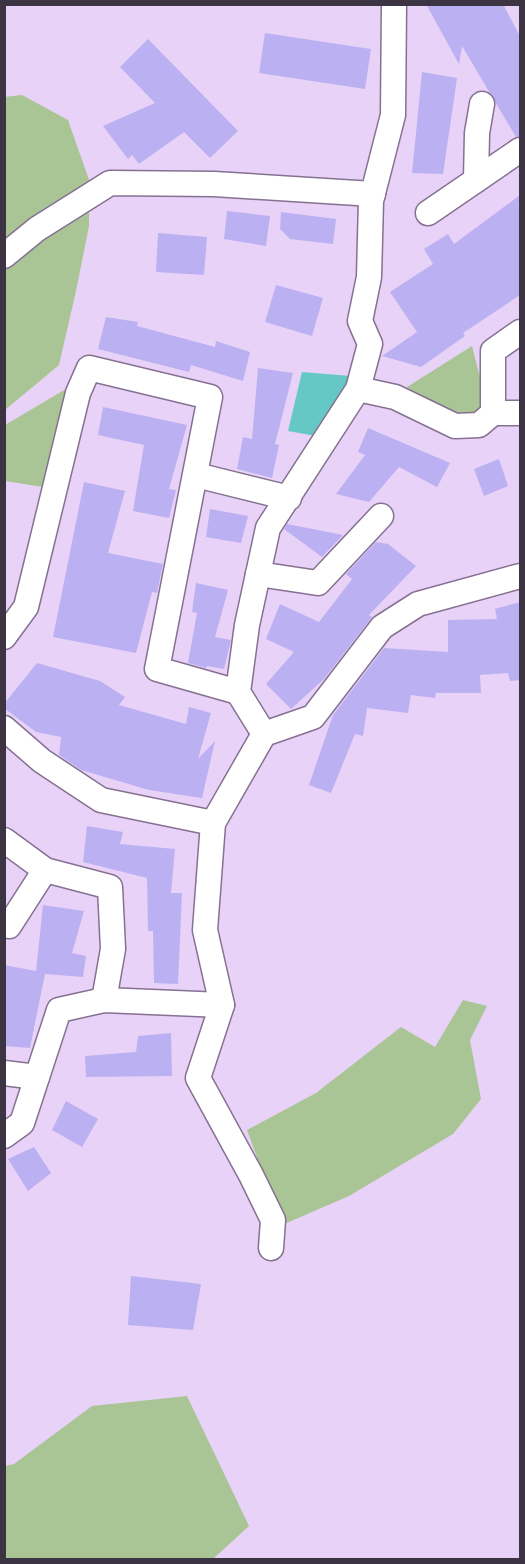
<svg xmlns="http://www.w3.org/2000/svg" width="525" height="1564" font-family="'DejaVu Sans',sans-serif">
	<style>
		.green { fill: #aac595 }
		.water { fill: #66c8c4 }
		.building { fill: #bbb0f2 }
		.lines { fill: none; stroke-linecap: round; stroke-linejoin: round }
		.street-casing { stroke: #857192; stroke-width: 27 }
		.street { stroke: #fff; stroke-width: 24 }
	</style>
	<rect width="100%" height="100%" fill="#e8d2f7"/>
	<g class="green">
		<path d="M22,95L68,120L89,180V226L76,291L59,365L5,410L4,97Z"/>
		<path d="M472,346L486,401L472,416C448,412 426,404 407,387Z"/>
		<path d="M71,386L43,487L5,481V425Z"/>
		<path d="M463,1000L487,1006L470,1040L481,1099L453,1134L349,1196L282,1225L247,1130L316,1093L401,1027L435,1047Z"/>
		<path d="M187,1396L249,1526L213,1559H5V1466L14,1464L92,1406Z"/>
	</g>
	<path class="water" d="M302,372L351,376L335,412L316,436L288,431Z"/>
	<g class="building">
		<path d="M426,4H503L520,36V136L516,137L462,46L459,64Z"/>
		<path d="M265,33L371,49L365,89L259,73Z"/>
		<path d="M148,39L238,131L210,158L184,132L139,164L132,155L128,159L103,126L155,103L120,67Z"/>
		<path d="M422,72L457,78L443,174L412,173Z"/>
		<path d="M520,195V295L463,333L465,336L421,367L382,356L417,332L390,292L433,264L424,249L448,234L454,244Z"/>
		<path d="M227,211L270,216L266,246L224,239Z"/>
		<path d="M281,212L336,219L333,244L290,239L280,229Z"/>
		<path d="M158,233L207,237L204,275L156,272Z"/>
		<path d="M276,285L323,298L312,336L265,322Z"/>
		<path d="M106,317L138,322L137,326L215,347L216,341L250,352L243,381L191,365L189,372L98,349Z"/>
		<path d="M258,368L293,373L275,444L279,445L272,478L237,469L243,437L252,439Z"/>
		<path d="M103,407L187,425L169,489L176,490L169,518L133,511L144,445L98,435Z"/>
		<path d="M368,428L450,463L437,487L399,467L369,502L336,494L365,455L358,452Z"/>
		<path d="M499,459L508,486L484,496L474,469Z"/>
		<path d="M84,482L125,491L108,553L163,564L157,593L152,592L136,653L53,637Z"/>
		<path d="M210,509L248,516L241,543L206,537Z"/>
		<path d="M287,524L343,535L322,557L284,529Z"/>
		<path d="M376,542L388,544L416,566L369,615L372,617L324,679L291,709L266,684L294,652L266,639L280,604L319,622L352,579L346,574Z"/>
		<path d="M196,583L228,590L215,637L231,640L224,669L207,666L206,668L188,663L197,613L192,612Z"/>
		<path d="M520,602V680L510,681L508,673L480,675L481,693H436L435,698L411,695L408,713L367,708L363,736L355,734L331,793L309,785L333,715L384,648L448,652V620L497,619L495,609Z"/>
		<path d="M37,663L100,681L125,697L119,705L186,724L189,707L211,713L198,759L215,741L202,798L149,790L81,770L59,755L61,737L36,732L4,708V704Z"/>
		<path d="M87,826L123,832L120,844L175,849L171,893H182L178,984L154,983L153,931H148L147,878L83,862Z"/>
		<path d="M43,905L84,911L72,953L86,956L83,977L45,974L30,1048L4,1046V965L36,971Z"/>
		<path d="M171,1033L172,1076L86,1077L85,1056L136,1052L138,1036Z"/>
		<path d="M66,1101L98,1119L82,1147L52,1130Z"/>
		<path d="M34,1147L51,1173L28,1191L8,1159Z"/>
		<path d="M131,1276L201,1284L193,1330L128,1325Z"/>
	</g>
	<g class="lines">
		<g class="street-casing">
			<g id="street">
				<path d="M476,180L477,133L482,104"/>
				<path d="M428,213L520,150"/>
				<path d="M4,256L37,229L110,183L214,184L373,194"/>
				<path d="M358,389L395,397L455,426L479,425L493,413V351L520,332"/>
				<path d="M493,413H520"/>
				<path d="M196,475L289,498"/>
				<path d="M258,574L318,583L381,516"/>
				<path d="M4,637L26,607L78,393L89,368L210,397L157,669L238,692"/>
				<path d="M4,728L42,761L101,800L213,823"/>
				<path d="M264,734L238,692L247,625L268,528L358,389L370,344L360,321L369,277L371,201L393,115L394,4"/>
				<path d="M4,840L45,870L110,887L113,949L104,1000"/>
				<path d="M4,925L9,926L45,870"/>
				<path d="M4,1073L37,1077"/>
				<path d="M4,1136L22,1123L59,1010L104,1000L222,1005"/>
				<path d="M271,1248L273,1220L251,1175L198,1078L222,1005L205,930L213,823L264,734L313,717L382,627L418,604L520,576"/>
			</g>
		</g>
		<use href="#street" class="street"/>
	</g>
	<rect width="525" height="1564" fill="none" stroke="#3d3443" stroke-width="12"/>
</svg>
